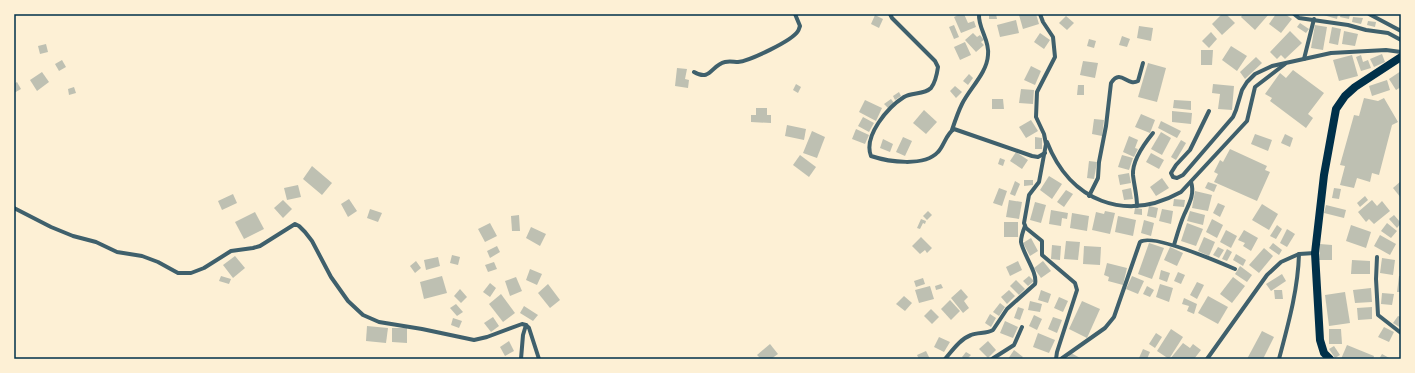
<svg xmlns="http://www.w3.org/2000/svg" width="1415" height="373" font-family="'Varela Round',sans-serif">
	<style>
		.building { fill: #bec0b2 }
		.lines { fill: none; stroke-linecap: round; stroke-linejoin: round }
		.minor { stroke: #3f606c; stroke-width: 4 }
		.trunk { stroke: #003049; stroke-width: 8 }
		.neatline { fill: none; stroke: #003049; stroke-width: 1.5 }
	</style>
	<rect width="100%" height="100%" fill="#fdf0d5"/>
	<g class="building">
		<path d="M960,14H964L968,23L974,21L976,27L961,33L954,17Z"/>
		<path d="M989,14H996L997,19H989Z"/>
		<path d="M1021,14H1036L1039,24L1023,29L1019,15Z"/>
		<path d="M1222,14H1226L1235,23L1222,35L1212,24Z"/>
		<path d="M1243,14H1269L1255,30L1241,17Z"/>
		<path d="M1276,14H1285L1292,19L1281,33L1269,24Z"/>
		<path d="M1320,14H1338L1337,19Z"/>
		<path d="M1341,14H1350L1349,19L1340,17Z"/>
		<path d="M875,15L883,19L879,28L871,24Z"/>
		<path d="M1066,16L1074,23L1067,30L1059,23Z"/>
		<path d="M1353,17L1363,18L1361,24L1352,22Z"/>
		<path d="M1016,20L1019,33L1000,37L997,25Z"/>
		<path d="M1368,21L1376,22L1375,27L1367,25Z"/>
		<path d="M1300,23L1309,29L1306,33L1297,27Z"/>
		<path d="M954,25L959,37L954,39L949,27Z"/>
		<path d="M1315,25L1327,27L1323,50L1311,48Z"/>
		<path d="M1139,26L1153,28L1151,41L1137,38Z"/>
		<path d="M1332,27L1341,29L1338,45L1329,43Z"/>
		<path d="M1290,31L1302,43L1285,59L1281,55L1277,59L1270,52Z"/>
		<path d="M1344,31L1358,34L1355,46L1342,44Z"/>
		<path d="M1211,32L1217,39L1209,48L1202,41Z"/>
		<path d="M973,33L977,37L980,35L984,40L981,42L984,45L976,52L965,40Z"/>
		<path d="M1040,33L1050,40L1044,49L1034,42Z"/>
		<path d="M1122,36L1130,39L1127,47L1119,45Z"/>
		<path d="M1089,39L1096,41L1094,48L1087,46Z"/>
		<path d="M965,42L971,55L960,60L954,47Z"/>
		<path d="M46,44L48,52L40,54L38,46Z"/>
		<path d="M1231,46L1247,56L1237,71L1222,60Z"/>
		<path d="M1201,50H1213L1212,65H1201Z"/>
		<path d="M1382,54L1385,62L1374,67L1370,59Z"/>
		<path d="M1352,55L1358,76L1339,81L1333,60Z"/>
		<path d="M1361,55L1363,62L1368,60L1371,68L1361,71L1356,57Z"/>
		<path d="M1256,57L1262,63L1245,79L1240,72Z"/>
		<path d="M62,60L66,67L59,71L55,64Z"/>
		<path d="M1083,61L1098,63L1095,78L1080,75Z"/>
		<path d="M1148,63L1166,68L1157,102L1138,97Z"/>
		<path d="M1031,66L1041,71L1035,85L1024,80Z"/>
		<path d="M677,68L687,69L685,79L689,80L688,88L675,86Z"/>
		<path d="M1293,70L1324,93L1308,114L1313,118L1306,128L1270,101L1272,98L1265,94L1280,73L1286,78Z"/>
		<path d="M1401,71V87L1396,90L1389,79Z"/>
		<path d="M42,72L49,82L37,91L30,80Z"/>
		<path d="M969,74L973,78L968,85L963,81Z"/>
		<path d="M1387,80L1390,90L1372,96L1369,86Z"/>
		<path d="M17,82L21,89L14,93V84Z"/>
		<path d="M796,84L801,87L798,93L793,90Z"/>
		<path d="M1213,84L1234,86L1232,110L1218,109L1220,94L1212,93Z"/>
		<path d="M1078,85H1084V95H1077Z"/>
		<path d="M955,86L962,92L956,98L950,91Z"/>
		<path d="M74,87L76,93L69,95L68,89Z"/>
		<path d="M1021,89L1034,90L1033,104L1019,103Z"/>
		<path d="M899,92L901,96L895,100L893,96Z"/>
		<path d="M1364,98L1378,101L1384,98L1398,122L1392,125L1379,175L1372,173L1370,182L1357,178L1354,188L1340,185L1345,166L1340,165L1354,115L1359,116Z"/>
		<path d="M891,99L894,103L888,108L884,104Z"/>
		<path d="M992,99H1003L1004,109H992Z"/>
		<path d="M865,100L882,108L876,121L859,112Z"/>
		<path d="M1174,100L1191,101V110L1173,108Z"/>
		<path d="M756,108H767V115H771V123L751,122V115H756Z"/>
		<path d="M924,110L937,122L926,134L913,123Z"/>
		<path d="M1172,111L1192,113L1191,124L1172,122Z"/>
		<path d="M1141,114L1155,120L1150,133L1135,127Z"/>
		<path d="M863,117L874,123L869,132L858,126Z"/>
		<path d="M1094,119L1104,120L1102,136L1092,134Z"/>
		<path d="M1031,120L1038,131L1026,138L1019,127Z"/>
		<path d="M1161,121L1181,131L1177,138L1158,128Z"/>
		<path d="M787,125L806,129L804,140L785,136Z"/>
		<path d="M856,129L869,135L865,144L852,139Z"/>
		<path d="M812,131L825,137L817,158L803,153Z"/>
		<path d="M1161,132L1171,138L1162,155L1151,149Z"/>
		<path d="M1255,134L1272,140L1268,151L1251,144Z"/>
		<path d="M1285,134L1293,138L1290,147L1281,143Z"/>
		<path d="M1129,136L1138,140L1135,148L1138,149L1134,157L1123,152Z"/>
		<path d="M903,137L912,141L905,156L896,152Z"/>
		<path d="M1035,137L1042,138V149H1035Z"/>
		<path d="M883,139L893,144L890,152L880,148Z"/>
		<path d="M1181,140L1186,143L1176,160L1171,157Z"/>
		<path d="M1230,149L1267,166L1265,170L1270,172L1257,201L1214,182L1218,174L1214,172L1220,160L1223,162Z"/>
		<path d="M1016,152L1028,160L1022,169L1010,161Z"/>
		<path d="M1151,153L1164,160L1159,169L1146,162Z"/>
		<path d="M800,155L816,167L809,177L793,165Z"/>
		<path d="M1122,155L1133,158L1129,170L1118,167Z"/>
		<path d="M1000,158L1005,160L1003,166L998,164Z"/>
		<path d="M1089,161L1097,162L1094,179L1087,178Z"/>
		<path d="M312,166L332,183L322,195L303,179Z"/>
		<path d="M1129,173L1131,183L1120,185L1118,175Z"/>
		<path d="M1049,176L1062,184L1052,199L1040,190Z"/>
		<path d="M1162,178L1169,188L1156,196L1150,187Z"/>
		<path d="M1024,180H1033V185L1024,186Z"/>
		<path d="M1015,181L1020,184L1015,196L1010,194Z"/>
		<path d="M1401,181V198L1393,188Z"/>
		<path d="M1208,182L1217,185L1214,192L1205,188Z"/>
		<path d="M298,185L301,197L287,200L284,188Z"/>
		<path d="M999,188L1007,191L1002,206L993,203Z"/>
		<path d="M1131,188L1133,199L1124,200L1122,190Z"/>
		<path d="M1334,188L1341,189L1339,199L1332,198Z"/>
		<path d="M1066,190L1073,194L1064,207L1057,202Z"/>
		<path d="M1195,191L1212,195L1208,211L1192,208Z"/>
		<path d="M233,194L237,203L222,210L218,201Z"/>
		<path d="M1365,196L1368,200L1360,207L1357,203Z"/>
		<path d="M349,199L357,211L348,217L341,204Z"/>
		<path d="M1174,199L1185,200L1184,207L1173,206Z"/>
		<path d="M283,200L292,209L283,218L274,208Z"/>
		<path d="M1009,200L1022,202L1019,219L1006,217Z"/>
		<path d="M1372,200L1377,206L1382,201L1390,211L1374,224L1369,219L1366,222L1358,212Z"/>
		<path d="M1035,202L1046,205L1041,223L1030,220Z"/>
		<path d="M1218,203L1225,206L1220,217L1213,213Z"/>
		<path d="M1262,204L1278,214L1269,230L1252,220Z"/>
		<path d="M1326,205L1346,210L1344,218L1324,213Z"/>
		<path d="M1149,206L1158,208L1156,218L1147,216Z"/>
		<path d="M1135,208L1142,209V215L1134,214Z"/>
		<path d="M370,209L382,213L378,222L367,218Z"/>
		<path d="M1162,209L1173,211L1171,224L1159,221Z"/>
		<path d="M1051,210L1068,213L1067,219L1062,218L1061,226L1049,224Z"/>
		<path d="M928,211L932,215L927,220L923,216Z"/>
		<path d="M1105,211L1115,213L1110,234L1092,230L1096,212L1104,214Z"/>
		<path d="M1190,211L1205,215L1203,225L1187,221Z"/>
		<path d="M255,212L264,229L244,239L235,222Z"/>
		<path d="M1072,213L1089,216L1087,231L1070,228Z"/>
		<path d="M519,215L520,231H512L511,216Z"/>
		<path d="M1394,215L1401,223L1397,228L1389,219Z"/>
		<path d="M1118,216L1136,220L1133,236L1115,232Z"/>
		<path d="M921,219L926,221L925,224L923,223L920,229L917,228Z"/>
		<path d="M1212,219L1223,225L1217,238L1206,232Z"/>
		<path d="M1144,220L1154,223L1151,236L1141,233Z"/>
		<rect x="1004" y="222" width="14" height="15"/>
		<path d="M490,223L497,236L485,242L478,229Z"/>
		<path d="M1187,223L1203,229L1196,246L1181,241Z"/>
		<path d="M1387,223L1397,231L1391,238L1381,231Z"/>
		<path d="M1277,225L1282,229L1276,239L1270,236Z"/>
		<path d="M1351,225L1371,232L1366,248L1346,241Z"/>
		<path d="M531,227L546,234L540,246L526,238Z"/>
		<path d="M1287,229L1295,234L1287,247L1280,243Z"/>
		<path d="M1226,230L1237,236L1231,248L1220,242Z"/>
		<path d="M1244,230L1258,238L1251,251L1243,246L1245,243L1238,240Z"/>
		<path d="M1380,235L1396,244L1390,255L1374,246Z"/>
		<path d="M921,237L932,248L927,253L925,250L920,254L912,246Z"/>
		<path d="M1204,237L1215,242L1209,256L1198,251Z"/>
		<path d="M1031,238L1038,251L1030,256L1023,243Z"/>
		<path d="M1066,241L1080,242L1078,260L1064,259Z"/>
		<path d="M1149,243L1164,248L1152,279L1138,274Z"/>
		<path d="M1273,243L1282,250L1279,255L1269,248Z"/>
		<path d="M1320,244L1332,245V260H1319Z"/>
		<path d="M1052,245L1061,246L1060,260L1051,259Z"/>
		<path d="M497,246L500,252L490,258L487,251Z"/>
		<path d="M1084,246L1101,247L1100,265L1083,264Z"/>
		<path d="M1170,247L1183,253L1177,266L1164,260Z"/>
		<path d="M1218,247L1224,250L1219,258L1213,255Z"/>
		<path d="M1264,248L1273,256L1259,273L1249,265Z"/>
		<path d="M1227,249L1232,252L1227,261L1222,259Z"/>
		<path d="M1236,254L1246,260L1243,266L1233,260Z"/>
		<path d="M452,255L460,257L458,265L450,263Z"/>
		<path d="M235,256L245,268L233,278L223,265Z"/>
		<path d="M438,257L440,266L426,270L424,260Z"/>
		<path d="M1382,258L1395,260L1393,275L1380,273Z"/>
		<path d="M1352,260L1370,261V274H1351Z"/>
		<path d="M416,261L421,268L415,273L410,266Z"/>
		<path d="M1018,261L1022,270L1010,276L1006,267Z"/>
		<path d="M1043,261L1051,271L1041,278L1034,268Z"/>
		<path d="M494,262L497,269L488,272L485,265Z"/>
		<path d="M1107,263L1127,268L1123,285L1108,281L1109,277L1104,275Z"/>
		<path d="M1240,266L1252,275L1247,282L1235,274Z"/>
		<path d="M530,269L542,274L537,285L526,280Z"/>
		<path d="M1161,270L1170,273L1167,282L1159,279Z"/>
		<path d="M1178,272L1185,275L1181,284L1174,281Z"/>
		<path d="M1282,274L1286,281L1271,291L1266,284Z"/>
		<path d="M221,276L231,279L229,284L219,281Z"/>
		<path d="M442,276L447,293L424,299L420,282Z"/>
		<path d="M1029,276L1034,281L1028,286L1023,281Z"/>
		<path d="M1132,276L1144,281L1138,294L1126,289Z"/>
		<path d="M1399,276H1401V292H1397Z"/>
		<path d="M516,277L522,291L510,296L505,281Z"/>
		<path d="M1233,277L1245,286L1232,303L1220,294Z"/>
		<path d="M923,278L925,284L916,287L914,281Z"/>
		<path d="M1016,280L1025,289L1019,295L1010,286Z"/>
		<path d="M1197,282L1204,285L1197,299L1190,295Z"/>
		<path d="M490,283L496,288L490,297L483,292Z"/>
		<path d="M548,284L560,300L550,308L538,293Z"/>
		<path d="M941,284L943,288L936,290L935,286Z"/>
		<path d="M1160,284L1173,288L1169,302L1156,297Z"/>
		<path d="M930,286L934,299L919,303L915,290Z"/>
		<path d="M1147,286L1154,290L1150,297L1143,294Z"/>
		<path d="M1371,288L1372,302L1355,303L1353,290Z"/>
		<path d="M460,289L467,297L461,303L454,296Z"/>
		<path d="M961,289L968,297L964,301L969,308L963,313L951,298Z"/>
		<path d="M1009,290L1015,296L1007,304L1001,297Z"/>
		<path d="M1041,290L1051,294L1048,303L1038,300Z"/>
		<path d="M1274,290H1282L1283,299H1275Z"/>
		<path d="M1345,292L1350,323L1329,326L1325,295Z"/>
		<path d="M1382,293L1394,294L1392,305L1381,304Z"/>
		<path d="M501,294L515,313L503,322L489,304Z"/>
		<path d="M904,296L912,303L905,311L896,304Z"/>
		<path d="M1208,296L1228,307L1218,324L1198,313Z"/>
		<path d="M1059,297L1068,301L1063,312L1054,308Z"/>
		<path d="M1184,298L1197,304L1194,314L1187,311L1189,306L1182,304Z"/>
		<path d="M950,300L960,311L951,320L941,309Z"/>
		<path d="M1030,301L1042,304L1040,312L1028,310Z"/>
		<path d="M1082,301L1100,309L1087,338L1069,329Z"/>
		<path d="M1000,303L1005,307L999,316L993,312Z"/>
		<path d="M456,304L463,312L457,316L450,308Z"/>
		<path d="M524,306L538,315L533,321L520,313Z"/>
		<path d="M1018,307L1024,309L1020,320L1014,318Z"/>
		<path d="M1372,307V319L1358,320L1357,308Z"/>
		<path d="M931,309L939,317L932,324L924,316Z"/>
		<path d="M990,314L996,318L991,327L985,323Z"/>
		<path d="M1034,315L1042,319L1037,330L1029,326Z"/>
		<path d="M1398,316L1401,317V328L1393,323Z"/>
		<path d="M493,317L499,326L491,332L484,323Z"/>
		<path d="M1053,317L1062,320L1057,333L1048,329Z"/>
		<path d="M453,318L462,321L459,328L451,325Z"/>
		<path d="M1005,321L1018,327L1013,338L1000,333Z"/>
		<path d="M367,326L388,328L386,343L366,341Z"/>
		<path d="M1384,327L1394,332L1389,342L1378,337Z"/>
		<path d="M392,328H407V343L392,342Z"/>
		<path d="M1171,329L1183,337L1169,359L1157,351Z"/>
		<path d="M1329,329H1341L1342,344H1329Z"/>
		<path d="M1262,331L1274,337L1263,359H1247Z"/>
		<path d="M1038,333L1055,340L1049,353L1033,347Z"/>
		<path d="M1156,333L1162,337L1155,348L1149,344Z"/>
		<path d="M939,337L950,342L944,352L934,347Z"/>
		<path d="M509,341L514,351L505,356L500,347Z"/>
		<path d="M988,341L996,350L988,358L979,349Z"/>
		<path d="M1183,343L1190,348L1193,344L1201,350L1194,359H1170Z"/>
		<path d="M770,344L778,354L771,359H761L757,355Z"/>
		<path d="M1347,345L1374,356L1373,359H1341Z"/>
		<path d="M1334,346L1340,355L1335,358L1329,349Z"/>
		<path d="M1143,349L1150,352L1147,359L1139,358Z"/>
		<path d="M1014,350L1023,357L1021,359H1008Z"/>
		<path d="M926,351L930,359H919L917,355Z"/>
		<path d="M966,352L971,355L967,359H964L962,357Z"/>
		<path d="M1071,353L1082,359H1067Z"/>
		<path d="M1382,354L1391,359H1379Z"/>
	</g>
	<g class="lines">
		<g class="minor">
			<path d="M890,14L892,18L935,61L938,67C937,74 935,83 931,88C924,95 912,92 904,97C888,107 863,136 871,156C889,162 924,167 938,152C944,146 946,134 954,129L1032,156L1038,157L1045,153"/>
			<path d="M1040,14L1043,22L1053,37L1055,57L1037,92L1036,117L1044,134L1046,144L1039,182L1029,195L1024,223L1026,228L1042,241V255L1075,283L1077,290L1057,352L1056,359"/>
			<path d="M1294,14L1299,18L1348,25L1366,30L1388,33L1401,40"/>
			<path d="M1369,14L1401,31"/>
			<path d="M1304,59L1314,19"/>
			<path d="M694,72C711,82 711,65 725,62C730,61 734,62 738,62C749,61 792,41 798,31C799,30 799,28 800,26L795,14"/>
			<path d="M1209,111L1190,150L1176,165L1171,173L1173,177L1177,178L1183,175L1233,117L1236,110L1242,90L1247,82L1255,74L1272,66L1331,53L1386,50L1401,52"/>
			<path d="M952,130C955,121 958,112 962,104C970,88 987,73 988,55C990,40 978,29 979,14"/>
			<path d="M1047,142C1070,201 1125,223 1181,192L1247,121L1255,87L1285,64"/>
			<path d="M1089,196L1098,178L1099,162L1106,126L1111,83C1121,68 1127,87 1138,81L1143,63"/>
			<path d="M1137,206C1137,195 1134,185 1133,175C1132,160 1144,144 1153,133"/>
			<path d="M14,208L51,227L73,236L96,242L117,252L142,256L158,262L178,273H191L204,268L231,251L253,248L260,246L295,224L299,226L305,232L312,241L331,277L348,301L363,315L379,322L422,329L474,340L487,337L522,324L526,325L529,328L539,359"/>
			<path d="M1174,245C1177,235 1180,224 1184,215C1189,204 1195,194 1191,182"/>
			<path d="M1377,257L1376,279L1378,315L1401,333"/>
			<path d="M521,359L523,335L526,325"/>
			<path d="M945,359C952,351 960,339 971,335C978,332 986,334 993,330L1007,309L1035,284C1038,273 1023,254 1021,242C1021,236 1023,231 1025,226"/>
			<path d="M992,359L1014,345L1022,327"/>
			<path d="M1061,359L1105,328L1114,317L1140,242C1152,233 1221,263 1235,269"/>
			<path d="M1207,359L1267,275L1281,262L1299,254L1315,253"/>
			<path d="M1279,359C1288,325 1298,290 1299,254"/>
		</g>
		<path class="trunk" d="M1330,359L1324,353L1320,340L1315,253L1324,175L1336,109L1345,96L1355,87L1401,57"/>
	</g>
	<rect width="1415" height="373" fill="none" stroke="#fdf0d5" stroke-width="30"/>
	<rect x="15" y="15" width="1385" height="343" class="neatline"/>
</svg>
